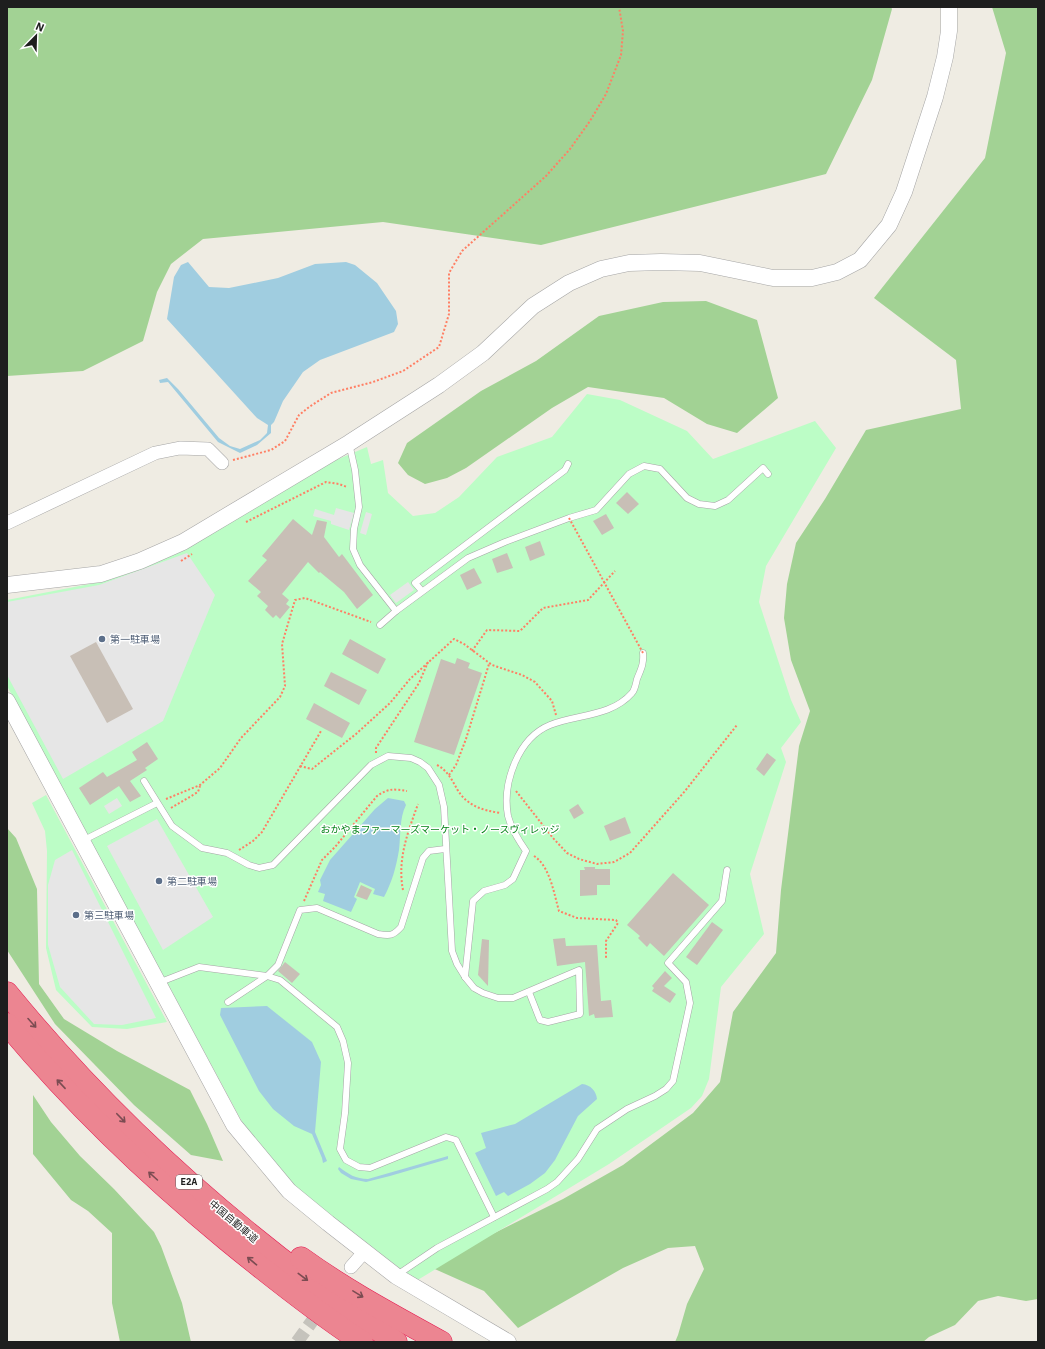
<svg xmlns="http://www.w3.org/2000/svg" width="1045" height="1349" font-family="'IBM Plex Sans','Noto Sans JP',sans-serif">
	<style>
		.forest { fill: #a2d294 }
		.park { fill: #bcfdc6 }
		.parking { fill: #e6e6e6 }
		.water { fill: #a0cde0 }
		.building { fill: #c8bfb6 }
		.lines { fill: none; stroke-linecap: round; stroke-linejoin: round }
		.minor-tunnel { stroke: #c5c3bc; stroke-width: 13; stroke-dasharray: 13 6; stroke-linecap: butt }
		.service-casing { stroke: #a5a5a5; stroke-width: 7 }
		.minor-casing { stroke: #a5a5a5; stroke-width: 14 }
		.tertiary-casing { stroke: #a5a5a5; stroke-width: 17 }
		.motorway-casing { stroke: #e51850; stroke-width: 23 }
		.path { stroke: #ff7f64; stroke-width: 2; stroke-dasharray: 2 2; stroke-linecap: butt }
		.service { stroke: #fff; stroke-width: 6 }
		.minor { stroke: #fff; stroke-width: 13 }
		.tertiary { stroke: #fff; stroke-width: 16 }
		.motorway { stroke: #ec8591; stroke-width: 22 }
		.path-bridge { stroke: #ff7f64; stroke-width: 2; stroke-dasharray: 2 2; stroke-linecap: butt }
		.oneway { stroke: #7b4c52 }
		.service-dot { fill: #5c6f8a; stroke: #fff; stroke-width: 1.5 }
		.labels { text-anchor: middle; stroke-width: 3; stroke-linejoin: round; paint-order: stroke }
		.shield { fill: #fff; stroke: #626262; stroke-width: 1 }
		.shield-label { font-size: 9px; font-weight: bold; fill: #1e1e1e }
		.service-label { font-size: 10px; fill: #4e5e75; stroke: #fff; text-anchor: start }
		.park-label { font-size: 10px; fill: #048317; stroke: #fff }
		.street-label { font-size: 10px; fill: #1e1e1e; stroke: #fff }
	</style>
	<rect width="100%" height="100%" fill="#efece3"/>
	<g class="forest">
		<path d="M7,7H891L892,9L872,80L826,174L541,245L383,222L203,239L171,264L157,292L143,341L83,371L7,376Z"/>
		<path d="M992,7H1038V1299L1026,1301L998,1296L978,1301L955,1325L929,1337L923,1342H675L678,1335L687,1304L704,1269L695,1246L668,1248L623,1268L518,1328L484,1291L428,1266L563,1199L623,1165L693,1113L720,1082L733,1012L776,953L781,890L799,746L810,711L791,660L784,618L787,584L796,543L825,499L866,430L961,409L956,360L874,298L985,158L1006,53Z"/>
		<path d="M706,301L757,320L778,398L737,433L707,424L664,398L588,387L552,408L466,468L447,478L425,484L408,475L398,463L407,443L481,391L536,361L599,316L663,302Z"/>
		<path d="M7,828L16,838L37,889L39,984L64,1019L117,1051L190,1090L207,1124L223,1161L191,1155L134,1105L55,1024L7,950Z"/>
		<path d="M33,1095L51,1122L80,1156L114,1189L154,1232L161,1246L182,1303L191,1342H120L112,1303V1233L88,1211L71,1200L33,1154Z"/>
	</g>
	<g class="park">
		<path d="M587,394L620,400L687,431L713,459L815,421L836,448L766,566L759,602L791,700L801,722L781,748L786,762L750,874L764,934L721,987L709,1079L702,1096L691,1108L609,1164L416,1281L301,1192L273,1163L247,1131L7,686V600L100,582L183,550L336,460L367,447L371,464L383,460L388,493L413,516L435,513L459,497L497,457L552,437Z"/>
		<path d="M46,795L167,1022L127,1029L92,1027L56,990L46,948L47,851L45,831L32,803Z"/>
	</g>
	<g class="parking">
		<path d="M336,508L354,513L349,530L331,524V521L313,516L315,509L334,515Z"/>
		<path d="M366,512L372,514L366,535L360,533Z"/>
		<path d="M187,553L215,595L163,721L63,779L7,675V602L99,585Z"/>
		<path d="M408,582L414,590L396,603L390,595Z"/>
		<path d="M117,798L122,806L109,814L104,806Z"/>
		<path d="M157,819L213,917L163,950L107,846Z"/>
		<path d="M72,850L156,1018L122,1025L94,1024L60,987L48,945V885L55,860Z"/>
	</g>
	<g class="water">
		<path d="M188,262L209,287L229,288L278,278L315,264L346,262L355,265L377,283L396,311L398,324L394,332L320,360L303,372L283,401L274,422L271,425V433L257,445L240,453L218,442L168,382L160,383L159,380L167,378L178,389L219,438L230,446L240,449L260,440L267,433L268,425L257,418L167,319L174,277L181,265Z"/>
		<path d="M388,798L404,801L406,805C399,819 401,835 399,850C396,868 392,882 384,897L373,894L375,889L360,882L354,897L357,899L351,912L323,901L325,894L318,892L321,885L320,880L330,860L375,809Z"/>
		<path d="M267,1006L312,1042L321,1062L315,1132L327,1161L323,1163L322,1158L312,1134L294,1126L273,1109L259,1091L220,1015L221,1008Z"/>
		<path d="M582,1084C591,1085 596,1091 597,1099L578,1116L555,1160L545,1173L530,1184L508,1196L504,1192L496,1196L475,1153L486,1148L481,1133L515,1124Z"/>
		<path d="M448,1156V1159L390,1176L366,1182L351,1179L341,1173L338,1169L339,1167C348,1174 356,1179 368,1179Z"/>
	</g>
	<g class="building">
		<path d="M627,492L639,504L628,514L616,503Z"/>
		<path d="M606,514L614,528L602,535L593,521Z"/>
		<path d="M293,519L312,535L317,520L327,522L324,537L339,557L342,554L373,595L357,609L344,592L320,572L319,573L308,562L282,594L289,600L286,604L290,607L280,619L276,615L273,618L265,610L268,606L257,596L261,592L248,581L267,560L262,556Z"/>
		<path d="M540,541L545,555L530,561L525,547Z"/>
		<path d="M507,553L513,568L497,573L492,559Z"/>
		<path d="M474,568L482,583L467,590L460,575Z"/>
		<path d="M350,639L386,659L378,674L342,654Z"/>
		<path d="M96,642L133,709L107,723L70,656Z"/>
		<path d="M457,658L470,663L468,668L482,673L454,755L414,742L441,659L455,664Z"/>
		<path d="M331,672L367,690L359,705L324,686Z"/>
		<path d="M314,703L350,723L342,738L306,719Z"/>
		<path d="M147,742L158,759L145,768L147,770L130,781L141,796L130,802L119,786L90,805L79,788L103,772L107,777L137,760L132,752Z"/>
		<path d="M767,753L776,760L764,776L756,769Z"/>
		<path d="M578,804L584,813L574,819L569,810Z"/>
		<path d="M625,817L631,833L610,841L604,826Z"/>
		<path d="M584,867H595V869H610V885H597V895L580,896V870H585Z"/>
		<path d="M673,873L709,905L664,956L650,943L647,947L638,938L640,936L627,925Z"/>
		<path d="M361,885L372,890L367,900L356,896Z"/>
		<path d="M712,922L723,930L697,965L686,957Z"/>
		<path d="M565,938L566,946L597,945L601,1001L611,1000L613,1017L595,1018L594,1014L589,1016L585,962L557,966L553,939Z"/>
		<path d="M482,939L489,940L488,986L478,975Z"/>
		<path d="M285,962L300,974L292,983L278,971Z"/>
		<path d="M665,971L672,978L664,986L676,994L670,1003L652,991L654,988L652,986Z"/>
	</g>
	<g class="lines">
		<path class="minor-tunnel" d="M297,1342L323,1306"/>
		<g class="service-casing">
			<g id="service">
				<path d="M349,443L355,470L359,507L354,529L353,549L360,565L396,611"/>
				<path d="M422,591L415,583L565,470L568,464"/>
				<path d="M380,625L396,611L468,558L505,542L569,518L596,510L629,474L644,466L660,469L687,498L699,504L715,506L728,500L763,468L768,474"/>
				<path d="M144,781L172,826L202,848L227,853L249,865L259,868L273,865L371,765L388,756L411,758L420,762L428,768L439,785L444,807L452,951L457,964L465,977L474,988L483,993L498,998H513L579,970L580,1014L548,1022L540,1020L529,992"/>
				<path d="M82,841L157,803"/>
				<path d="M465,977L473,901L484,891L505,885L513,879L526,851C519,841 511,828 508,816C502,783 518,738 550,725C577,714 611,717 632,693C635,690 636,683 637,679C641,669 644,664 643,653"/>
				<path d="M158,983L199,967L267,976L280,980L337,1027L343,1041L348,1063L345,1113L340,1149L346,1160L359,1167L370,1168L446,1137L456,1140L494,1217"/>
				<path d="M228,1002L267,976L278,965L300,910L317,908L378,934C390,936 393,936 401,927L423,858L429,851L445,849"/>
				<path d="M397,1275L437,1248L547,1189L557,1182L578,1159L597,1129L627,1109L655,1096L666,1089L673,1081L690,1003L686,982L668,963L722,901L727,870"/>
			</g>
		</g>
		<g class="minor-casing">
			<g id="minor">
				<path d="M7,523L155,453L180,448L208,449L222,463"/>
				<path d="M351,1267L365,1251"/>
			</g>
		</g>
		<g class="tertiary-casing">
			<g id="tertiary">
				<path d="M7,585L101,574L140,561L183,542L349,443L439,385L483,353L533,306L569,283L601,269L629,263L661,262L700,263L773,278H812L837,272L860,260L889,225L904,192L935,97L945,57L949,31V7"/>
				<path d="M7,701L234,1125L289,1191L328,1223L396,1276L508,1342"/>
			</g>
		</g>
		<g class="motorway-casing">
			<g id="motorway">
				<path d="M7,993C118,1129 251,1245 396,1342"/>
				<path d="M7,1024C73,1103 148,1175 227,1240C271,1276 315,1311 362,1342"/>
				<path d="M301,1258C345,1290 394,1316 441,1342"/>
			</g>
		</g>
		<g class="path">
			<path d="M233,460L271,450L285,441L299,415L309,407L331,393L373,382L403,371L439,347L449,314V273L462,251L546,176L570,149L590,121L606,94L621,55L623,31L619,7"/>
			<path d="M246,522L326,482L339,484L347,487"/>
			<path d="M181,561L192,554"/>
			<path d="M472,651L487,630L520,631L543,608L588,600L615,571"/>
			<path d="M376,753V748L419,683L428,662"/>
			<path d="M437,765C447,770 452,780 457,789C467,806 482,810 500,813"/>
			<path d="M300,766L312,769L356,734L390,703L410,679L454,639L464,644L492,665L522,675L535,682L552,701L556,715"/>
			<path d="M449,775L456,765L466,739L489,664"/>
			<path d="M516,791L553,838L567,853L579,859L597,864L614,862L630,853L685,791L737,725"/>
			<path d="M166,799L200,785L220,768L241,738L280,697L285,686L282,644L295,600L305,598L371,622"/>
			<path d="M171,808L198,792L200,786"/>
			<path d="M239,850L253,841L262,832L321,731"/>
			<path d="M534,856C550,866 554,894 559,911L577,918L616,920L618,923L606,941V959"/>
			<path d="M403,890C397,859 408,832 418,804"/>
			<path d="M304,901L322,860L335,847L377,796C389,788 393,789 407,791"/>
		</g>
		<use href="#service" class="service"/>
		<use href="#minor" class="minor"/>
		<use href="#tertiary" class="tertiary"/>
		<use href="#motorway" class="motorway"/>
		<path class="path-bridge" d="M569,518L643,653"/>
	</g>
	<defs><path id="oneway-shaft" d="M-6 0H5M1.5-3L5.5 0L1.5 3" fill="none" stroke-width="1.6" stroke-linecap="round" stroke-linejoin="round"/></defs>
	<g class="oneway">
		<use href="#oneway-shaft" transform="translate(32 1023) rotate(48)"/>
		<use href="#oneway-shaft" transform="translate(61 1084) rotate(-133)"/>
		<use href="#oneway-shaft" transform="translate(121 1118) rotate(46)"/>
		<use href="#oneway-shaft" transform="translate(153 1176) rotate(-138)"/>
		<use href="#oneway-shaft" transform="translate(252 1261) rotate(-140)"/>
		<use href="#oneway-shaft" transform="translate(303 1277) rotate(37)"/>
		<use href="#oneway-shaft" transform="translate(358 1294) rotate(31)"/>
	</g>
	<g class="service-dot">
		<circle cx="102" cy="639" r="4"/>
		<circle cx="159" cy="881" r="4"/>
		<circle cx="76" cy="915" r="4"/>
	</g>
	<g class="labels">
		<rect class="shield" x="176" y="1175" width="26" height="14" rx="3"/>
		<g class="shield-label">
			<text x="189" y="1185">E2A</text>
		</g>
		<g class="service-label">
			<text x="110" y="643">第一駐車場</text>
			<text x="167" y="885">第二駐車場</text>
			<text x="84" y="919">第三駐車場</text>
		</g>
		<g class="park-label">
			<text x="440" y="833">おかやまファーマーズマーケット・ノースヴィレッジ</text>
		</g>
		<g class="street-label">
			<text transform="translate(234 1221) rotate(40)" y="4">中国自動車道</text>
		</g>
	</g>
	<rect width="1045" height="1349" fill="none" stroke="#1e1e1e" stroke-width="16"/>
	<g transform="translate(36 36) rotate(23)" stroke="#ffffff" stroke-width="3" paint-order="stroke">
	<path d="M0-3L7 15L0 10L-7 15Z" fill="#1e1e1e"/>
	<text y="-6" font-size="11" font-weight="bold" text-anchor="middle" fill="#1e1e1e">N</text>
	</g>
</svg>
